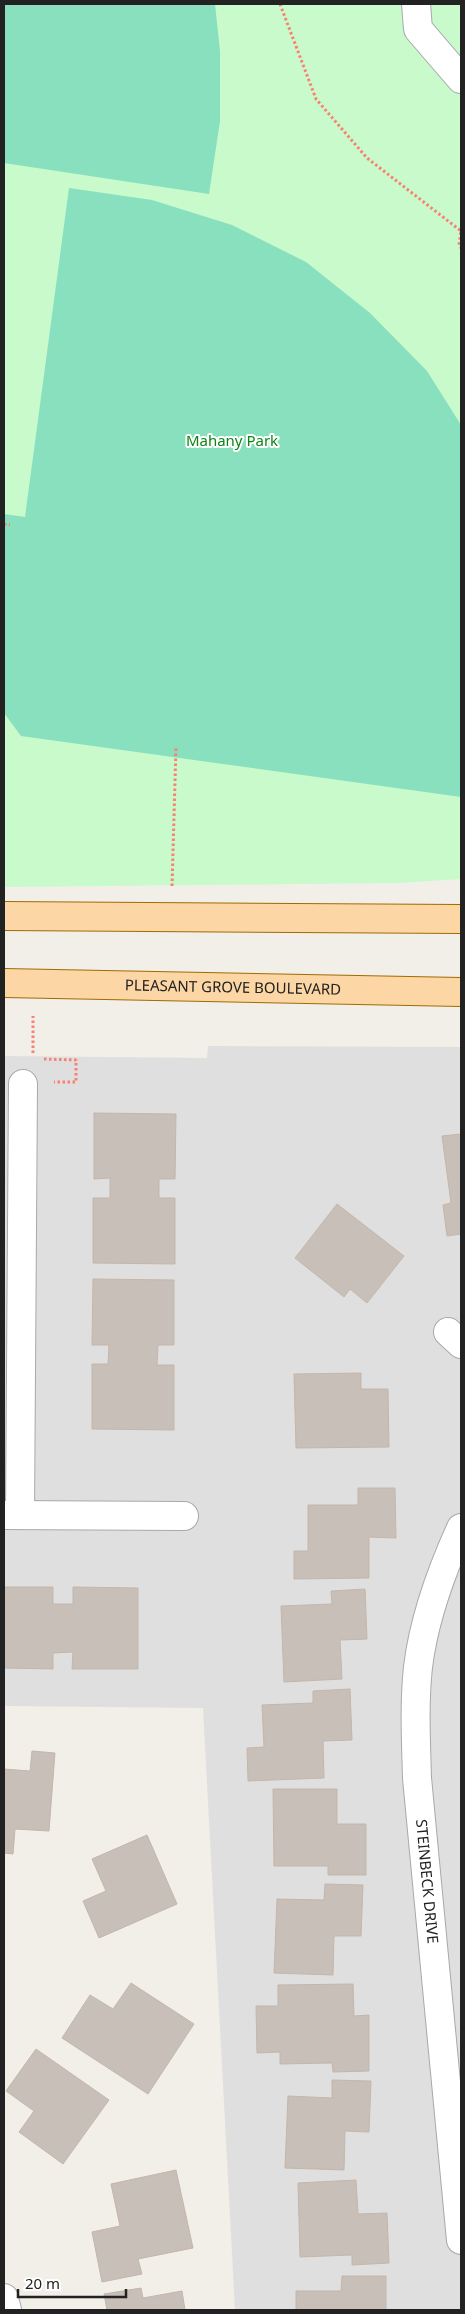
<svg xmlns="http://www.w3.org/2000/svg" width="465" height="2314" font-family="'Noto Sans',sans-serif">
	<style>
		.residential { fill: #e0dfdf }
		.park { fill: #c8facc }
		.pitch { fill: #88e0be }
		.building { fill: #c7bfb8; stroke: #c4b6ab }
		.lines { fill: none; stroke-linecap: round; stroke-linejoin: round }
		.minor-casing { stroke: #a9a9a9; stroke-width: 30 }
		.major-casing { stroke: #a06b00; stroke-width: 30 }
		.path { stroke: #fa8072; stroke-width: 3; stroke-dasharray: 2.5 2.5; stroke-linecap: butt }
		.minor { stroke: #fff; stroke-width: 28 }
		.major { stroke: #fcd6a4; stroke-width: 28 }
		.labels { text-anchor: middle; stroke-width: 4; stroke-linejoin: round; paint-order: stroke }
		.park-label { font-size: 15px; fill: #0c8416; stroke: #fff }
		.street-label { font-size: 15px; fill: #222; stroke: #fff }
	</style>
	<rect width="100%" height="100%" fill="#f2efe9"/>
	<path class="residential" d="M208,1046L461,1047V2310H235L203,1708L4,1706V1056L207,1058Z"/>
	<path class="park" d="M4,4H461V879L399,883L4,887Z"/>
	<g class="pitch">
		<path d="M4,4H215L220,51V121L209,194L4,163Z"/>
		<path d="M69,188L152,200L232,225L306,262L370,313L427,371L461,425V797L21,736L4,713V514L25,517Z"/>
	</g>
	<g class="building">
		<path d="M94,1113L176,1114L175,1179H159V1198H175V1264L93,1263V1198H110V1178L94,1179Z"/>
		<path d="M461,1134V1234L447,1236L443,1205L451,1203L442,1136Z"/>
		<path d="M337,1204L404,1256L367,1303L350,1289L344,1297L295,1258Z"/>
		<path d="M93,1279L174,1280V1345H158L157,1365H174V1430L92,1429V1364H108L109,1345H92Z"/>
		<path d="M361,1373V1389H388L389,1447L296,1448L294,1374Z"/>
		<path d="M358,1488H395L396,1538L369,1537V1578L294,1579V1551H308V1505H358Z"/>
		<path d="M4,1587H53V1604H73V1587L138,1588V1669H72L73,1652L53,1653V1669L4,1668Z"/>
		<path d="M365,1589L367,1639L340,1640L342,1679L284,1682L281,1606L332,1604L331,1591Z"/>
		<path d="M350,1689L352,1740L323,1741L324,1778L248,1781L247,1748L264,1747L262,1705L313,1703V1691Z"/>
		<path d="M32,1751L55,1753L49,1831L15,1829L13,1854L4,1853V1769L30,1771Z"/>
		<path d="M273,1789H337V1824H366V1875H328V1866H274Z"/>
		<path d="M147,1835L177,1904L99,1938L83,1901L106,1891L92,1859Z"/>
		<path d="M325,1884L363,1885L361,1936H334L333,1975L274,1973L277,1899L324,1900Z"/>
		<path d="M131,1983L194,2024L148,2094L62,2038L90,1995L113,2009Z"/>
		<path d="M353,1984L354,2016L369,2015V2071L333,2072L332,2063L280,2064V2052L257,2053L256,2006H278V1985Z"/>
		<path d="M36,2049L109,2100L63,2164L19,2132L34,2111L6,2091Z"/>
		<path d="M332,2080L371,2081L369,2132L345,2131L344,2170L285,2168L288,2096L332,2098Z"/>
		<path d="M176,2170L193,2248L138,2259L142,2274L102,2282L92,2232L120,2226L111,2184Z"/>
		<path d="M356,2180L358,2214L387,2213L389,2263L352,2265V2255L300,2257L298,2183Z"/>
		<path d="M342,2276H386V2310H296V2291H341Z"/>
		<path d="M141,2288L143,2298L182,2291L185,2310H107L104,2294Z"/>
	</g>
	<g class="lines">
		<g class="minor-casing">
			<g id="minor">
				<path d="M416,4L418,29L461,79"/>
				<path d="M448,1332L461,1344"/>
				<path d="M4,1515L184,1516"/>
				<path d="M20,1515L23,1084"/>
				<path id="s1" d="M461,1528C441,1572 424,1618 418,1667C414,1704 416,1741 417,1778L461,2240"/>
				<path d="M4,2298L7,2310"/>
			</g>
		</g>
		<g class="major-casing">
			<g id="major">
				<path d="M4,916L461,919"/>
				<path id="s2" d="M4,983L461,992"/>
			</g>
		</g>
		<g class="path">
			<path d="M280,4L316,99L367,158L461,231L459,245L461,248"/>
			<path d="M4,524L10,525"/>
			<path d="M172,886L176,747"/>
			<path d="M33,1053V1016"/>
			<path d="M44,1059L76,1060V1082H54"/>
		</g>
		<use href="#minor" class="minor"/>
		<use href="#major" class="major"/>
	</g>
	<g class="labels">
		<g class="park-label">
			<text x="232" y="446">Mahany Park</text>
		</g>
		<g class="street-label">
			<text dy="5" stroke="none"><textPath href="#s2" startOffset="229">PLEASANT GROVE BOULEVARD</textPath></text>
			<text dy="5" stroke="none"><textPath href="#s1" startOffset="361">STEINBECK DRIVE</textPath></text>
		</g>
	</g>
	<rect width="465" height="2314" fill="none" stroke="#222222" stroke-width="10"/>
	<path d="M18 2289v8h108v-8" fill="none" stroke="#222222" stroke-width="2.5"/>
	<text x="25" y="2289" font-size="15" fill="#222222" stroke="#ffffff" stroke-width="4" paint-order="stroke">20 m</text>
</svg>
